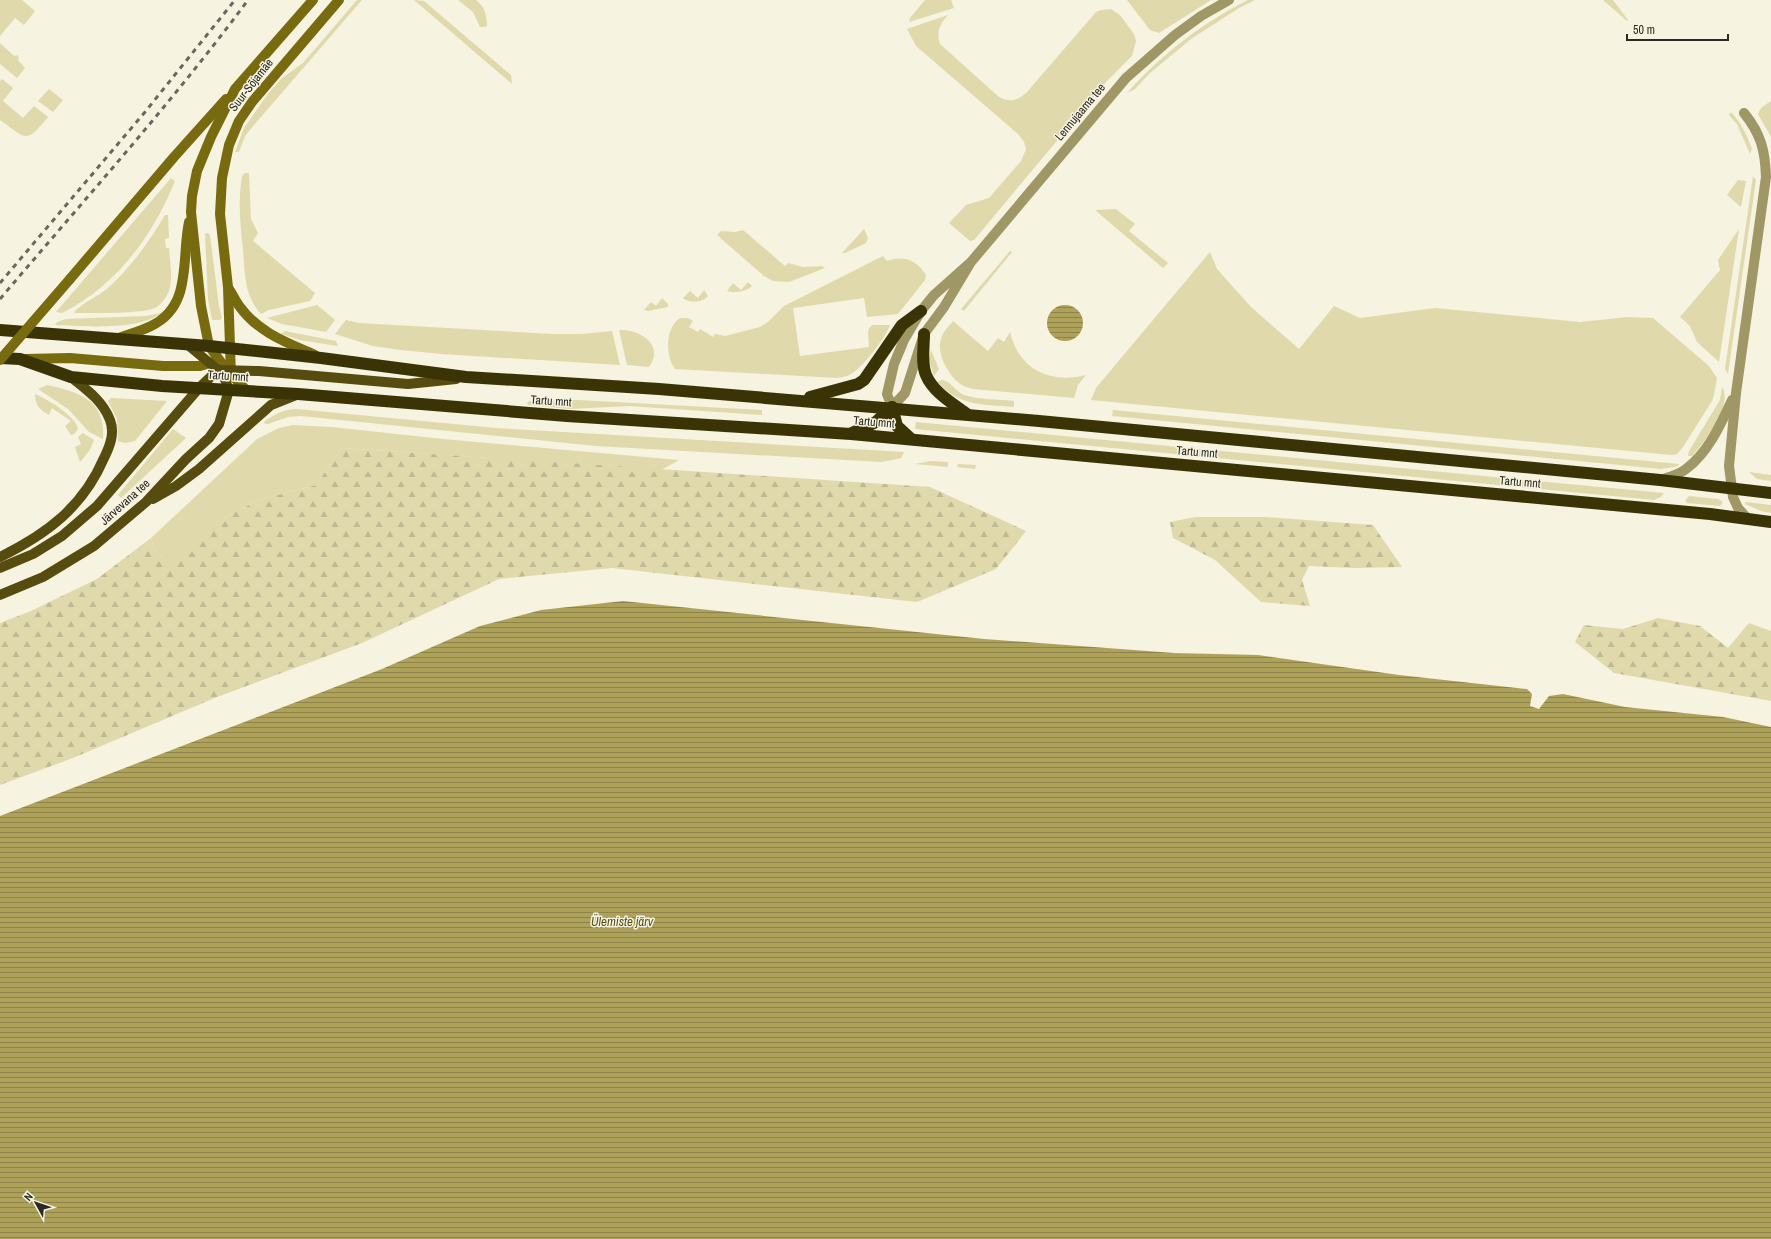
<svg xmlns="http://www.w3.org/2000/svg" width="1771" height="1239" font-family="'Archivo Narrow',sans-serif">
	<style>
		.grass { fill: #e0d9ac }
		.forest { fill: url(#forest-firs) }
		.water { fill: url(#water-rules) }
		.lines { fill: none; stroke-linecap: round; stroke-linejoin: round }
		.street { stroke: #9f9765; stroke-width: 10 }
		.secondary { stroke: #786b0f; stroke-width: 10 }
		.primary { stroke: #564c0f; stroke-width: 10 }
		.highway { stroke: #3a3306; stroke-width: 12 }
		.rail { stroke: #69685d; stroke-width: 3; stroke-dasharray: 5 5; stroke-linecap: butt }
		.secondary-bridge { stroke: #786b0f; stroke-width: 10 }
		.labels { text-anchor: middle; stroke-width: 3; stroke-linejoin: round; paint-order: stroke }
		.street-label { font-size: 12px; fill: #2a2922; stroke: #f6f3e0 }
		.water-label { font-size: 13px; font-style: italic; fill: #5b521c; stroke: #f6f3e0 }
	</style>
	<defs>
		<pattern id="forest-firs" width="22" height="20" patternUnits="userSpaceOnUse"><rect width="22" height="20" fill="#e0d9ac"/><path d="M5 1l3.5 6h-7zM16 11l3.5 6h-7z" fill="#c0ba94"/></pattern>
		<pattern id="water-rules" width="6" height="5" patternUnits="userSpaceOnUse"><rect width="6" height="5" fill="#aea25b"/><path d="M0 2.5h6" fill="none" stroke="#8e844b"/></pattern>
	</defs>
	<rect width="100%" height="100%" fill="#f6f3e0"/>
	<g class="grass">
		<path d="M0,0H22L35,11L24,25L15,18L0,36Z"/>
		<path d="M357,0H362L254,125L245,136L239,152H235L244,128L267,95L282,78L303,63Z"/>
		<path d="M414,0L424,1L511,75L512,84Z"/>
		<path d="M458,0H476C485,7 486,14 487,25L486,27H480L473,12Z"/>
		<path d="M925,0H951L954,8L909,22L910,18Z"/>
		<path d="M1127,0H1211L1159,33L1150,30Z"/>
		<path d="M1248,0H1255L1239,8L1191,39L1150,73L1135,89L1127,93C1161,55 1202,23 1248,0Z"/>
		<path d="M1603,0H1613L1628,20L1627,21Z"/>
		<path d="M1111,9L1120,15L1134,34L1136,41L1132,56L1107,81L974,240L970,241L949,223L966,205L989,198L1021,161L1026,149L1024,142L1018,134L916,46L907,29L948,15C940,24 936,31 940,44L999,97C1011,103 1018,100 1027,92L1096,12L1101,10Z"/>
		<path d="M0,43L14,56L17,55L19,58L18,60L25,68L17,78L0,64Z"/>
		<path d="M2,79L13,88L3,101L23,118L34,106L48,117C25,145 27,139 0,120V81Z"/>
		<path d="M49,89L63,100L53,112L38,101Z"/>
		<path d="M1771,101V137L1758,114L1761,108Z"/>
		<path d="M1731,112C1741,123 1747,135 1752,149L1750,154L1737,124L1729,115Z"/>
		<path d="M245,173H249L251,219L258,233L253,241L315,293L310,301L269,310L261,314C244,296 245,273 243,250C240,223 238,202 242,176Z"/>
		<path d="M1753,176L1756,180L1728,374L1725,369Z"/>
		<path d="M171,178L175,181C152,237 117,285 62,313L56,312Z"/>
		<path d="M1738,180L1746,181L1741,207L1727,195Z"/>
		<path d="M1116,209L1135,224L1129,231L1168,263L1163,268L1095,210Z"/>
		<path d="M165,215H168L169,238L165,239L166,248H169C170,262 173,278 169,291C166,298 161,305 155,308C141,314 92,313 74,313C77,306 100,295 108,288C131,267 149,242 165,215Z"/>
		<path d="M864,229L868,238L866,243L845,253H842Z"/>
		<path d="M1739,229L1719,362L1697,342L1690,326L1680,317L1720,270L1718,260Z"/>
		<path d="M743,230L785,266L788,263L803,267L822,266L825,268L789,282L773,281L764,276L717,235L721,231L735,232Z"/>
		<path d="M208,233L210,235L219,306L222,318L220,320H212L208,299L205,234Z"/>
		<path d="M1010,251L1012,252L964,311L961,309Z"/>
		<path d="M1210,252L1217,269L1251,307L1299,349L1334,306L1360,318L1435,308L1580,322L1628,317L1653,318L1709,366L1717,378L1714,395L1712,401L1683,447L1677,454L1672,455L1091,400L1096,388Z"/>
		<path d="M883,256L887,261C903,255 917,260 926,275L925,280L898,314L867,317L864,298L793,308L800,356L869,347L868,332L869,328L873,325H890C886,337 865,364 854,372C849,376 843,377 837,378L675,369C665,356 665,328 680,318H688L693,321L689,327L698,332L700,329L713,337L715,334L725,336L760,327L768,322L784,306Z"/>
		<path d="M748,282L752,286C748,291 732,294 727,291L733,283L741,290Z"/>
		<path d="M704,290L708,296C704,302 689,304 683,298L690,291L698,298Z"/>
		<path d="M662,298L668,304V307L648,311L644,310L651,302L656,306Z"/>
		<path d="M317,305L335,320L326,332L282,324L267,318Z"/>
		<path d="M161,313C140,331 82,326 55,325L57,322L66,319L146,316Z"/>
		<path d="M346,320L359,323L552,334H581L612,331L620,365L441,354L401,350L373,346L335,334Z"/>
		<path d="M953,321L988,351L998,338L1004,342L1010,332C1019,370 1050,384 1086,375L1078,385L1074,398L973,389C968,388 963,386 959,383C948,374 936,353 941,339C943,332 948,327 953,321Z"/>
		<path d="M619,330C640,329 665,345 649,367L627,365Z"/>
		<path d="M285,331L336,341L338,346L300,340L281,334Z"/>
		<path d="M931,350L939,369L934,376L929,360Z"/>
		<path d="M941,380C950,380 955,391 964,395C979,400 998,399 1014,401V407C982,404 961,407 937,382Z"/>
		<path d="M47,385C79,392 106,400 103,439L89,432L68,409L38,389Z"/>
		<path d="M1722,387C1734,405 1704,443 1692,456H1688L1689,451L1720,400Z"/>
		<path d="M35,394C47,399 76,416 78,429L74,434L71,435L65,426L71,421L52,408L49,415C40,410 35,405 35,394Z"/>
		<path d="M111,398L167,401L135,441L125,443L118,441L117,419L108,401Z"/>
		<path d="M578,400L762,410V415L629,406L570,409L528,405L527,403L529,401H534Z"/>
		<path d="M296,409L496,428L904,452L901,458L882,462L596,446L301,416L288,417L268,424L263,423C274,414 282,410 296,409Z"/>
		<path d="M1113,410L1679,464V465L1675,467L1661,469L1112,416Z"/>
		<path d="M916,422L1664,493L1661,497L1654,500L915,429Z"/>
		<path d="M293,425L332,427L443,439L679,460L661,470L342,448L316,485L259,500L217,522L182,559L157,556L151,538L257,439L279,428Z"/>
		<path d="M173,429L186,438L121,498L118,495Z"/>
		<path d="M83,433L94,440L90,450L80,462L75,447L81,444L78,437Z"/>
		<path d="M930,461L948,462V467L915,464Z"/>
		<path d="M958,464L976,465L975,469L957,467Z"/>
		<path d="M1749,472L1771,475V481L1757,479Z"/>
		<path d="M1689,496L1718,499L1722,501V504L1720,506L1687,503L1685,501Z"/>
		<path d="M1746,502L1771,505V513L1761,511L1745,504Z"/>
	</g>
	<g class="forest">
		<path d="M342,448L930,487L1026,531L996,569L917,602L612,568L499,579L362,643L217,697L73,758L0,785V623L31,611L97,579L151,538L157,556L182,558L217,522L259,500L316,485Z"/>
		<path d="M1195,517H1265L1373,525L1402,567L1355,568L1309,566L1302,580L1310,606L1261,602L1215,560L1173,538L1170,522Z"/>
		<path d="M1658,618L1700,626L1728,648L1749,623L1771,631V701L1614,673L1575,642L1584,625L1623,629Z"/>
	</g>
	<g class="water">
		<circle cx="1065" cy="323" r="18"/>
		<path d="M623,601L984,639L1174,653L1258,655L1399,675L1527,689L1532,694L1530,706L1539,709L1549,696L1563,694L1625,707L1723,717L1771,727V1239H0V816L382,669L480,626L541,610Z"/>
	</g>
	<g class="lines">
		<g class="street">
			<path d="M1744,113C1761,134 1765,150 1766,177L1736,393L1729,466L1733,497L1738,508L1748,519"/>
			<path d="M971,262L944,307L924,334L905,393L892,407L887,394L894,364L904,340L921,311L934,295L971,262L1126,78L1175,35L1201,16L1229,0"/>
			<path d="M1660,480C1668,477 1679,475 1686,469C1708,453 1721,424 1732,400"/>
		</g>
		<g class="secondary">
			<path d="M70,279L174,157L226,99"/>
			<path d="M229,289C233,295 236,302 240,307C259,333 288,343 315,355"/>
			<path d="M119,338C130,334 141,331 151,326C193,306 181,259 189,222"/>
			<path d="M24,359L70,358L163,366H200L211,363L217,360"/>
			<path d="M231,376L228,287L220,214L222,178L229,145L239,121L252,102L339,0"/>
			<path d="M247,391L226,369L209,346L201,306L191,212L192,196L197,171L211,137L235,89L313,0"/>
		</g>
		<g class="primary">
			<path d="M153,499L176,486L199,469L271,405L296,395"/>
			<path d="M0,557C47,534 83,507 104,458C110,446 115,433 110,420C103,401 86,389 71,377"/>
			<path d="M0,568L33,554L62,536L97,506L199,388L218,370L259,371L408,384L456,379"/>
			<path d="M0,595L43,577L94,546L146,502L186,459L209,438L219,424L229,390L224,377L218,370L188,345"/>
		</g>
		<g class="highway">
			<path d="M0,330L209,346L321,358L466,377L659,389L1039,421L1660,480L1771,493"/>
			<path d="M924,334C924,346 921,363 926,375C933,392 952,403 967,414"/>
			<path d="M0,358L20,359L71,377L162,386L298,394L567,416L851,434L1710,514L1771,522"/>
			<path d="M810,397L858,384L864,380L902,325L921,311"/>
			<path d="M892,407L897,426L911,439"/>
			<path d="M852,433L876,422L892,407"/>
		</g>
		<g class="rail">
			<path d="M0,283L145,112L235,0"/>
			<path d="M0,299C84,200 171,104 248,0"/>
		</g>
		<path class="secondary-bridge" d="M0,360L70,279"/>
	</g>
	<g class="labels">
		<g class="street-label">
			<text transform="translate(251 85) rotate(-52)" y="4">Suur-Sõjamäe</text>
			<text transform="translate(1080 112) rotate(-50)" y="4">Lennujaama tee</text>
			<text transform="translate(228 376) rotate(4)" y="4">Tartu mnt</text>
			<text transform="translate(551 401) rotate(4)" y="4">Tartu mnt</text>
			<text transform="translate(874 422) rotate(5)" y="4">Tartu mnt</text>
			<text transform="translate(1197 452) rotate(5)" y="4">Tartu mnt</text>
			<text transform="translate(1520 482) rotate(5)" y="4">Tartu mnt</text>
			<text transform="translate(125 502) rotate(-42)" y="4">Järvevana tee</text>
		</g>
		<g class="water-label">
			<text x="622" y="926">Ülemiste järv</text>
		</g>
	</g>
	<g transform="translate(36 1203) rotate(310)" stroke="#f6f3e0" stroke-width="3" paint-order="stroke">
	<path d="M0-3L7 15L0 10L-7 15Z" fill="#2a2922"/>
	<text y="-6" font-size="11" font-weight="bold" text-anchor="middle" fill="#2a2922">N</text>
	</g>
	<path d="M1627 34v6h101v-6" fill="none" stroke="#2a2922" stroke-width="2"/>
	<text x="1633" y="34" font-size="12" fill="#2a2922" stroke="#f6f3e0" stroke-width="3" paint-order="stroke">50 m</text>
</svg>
